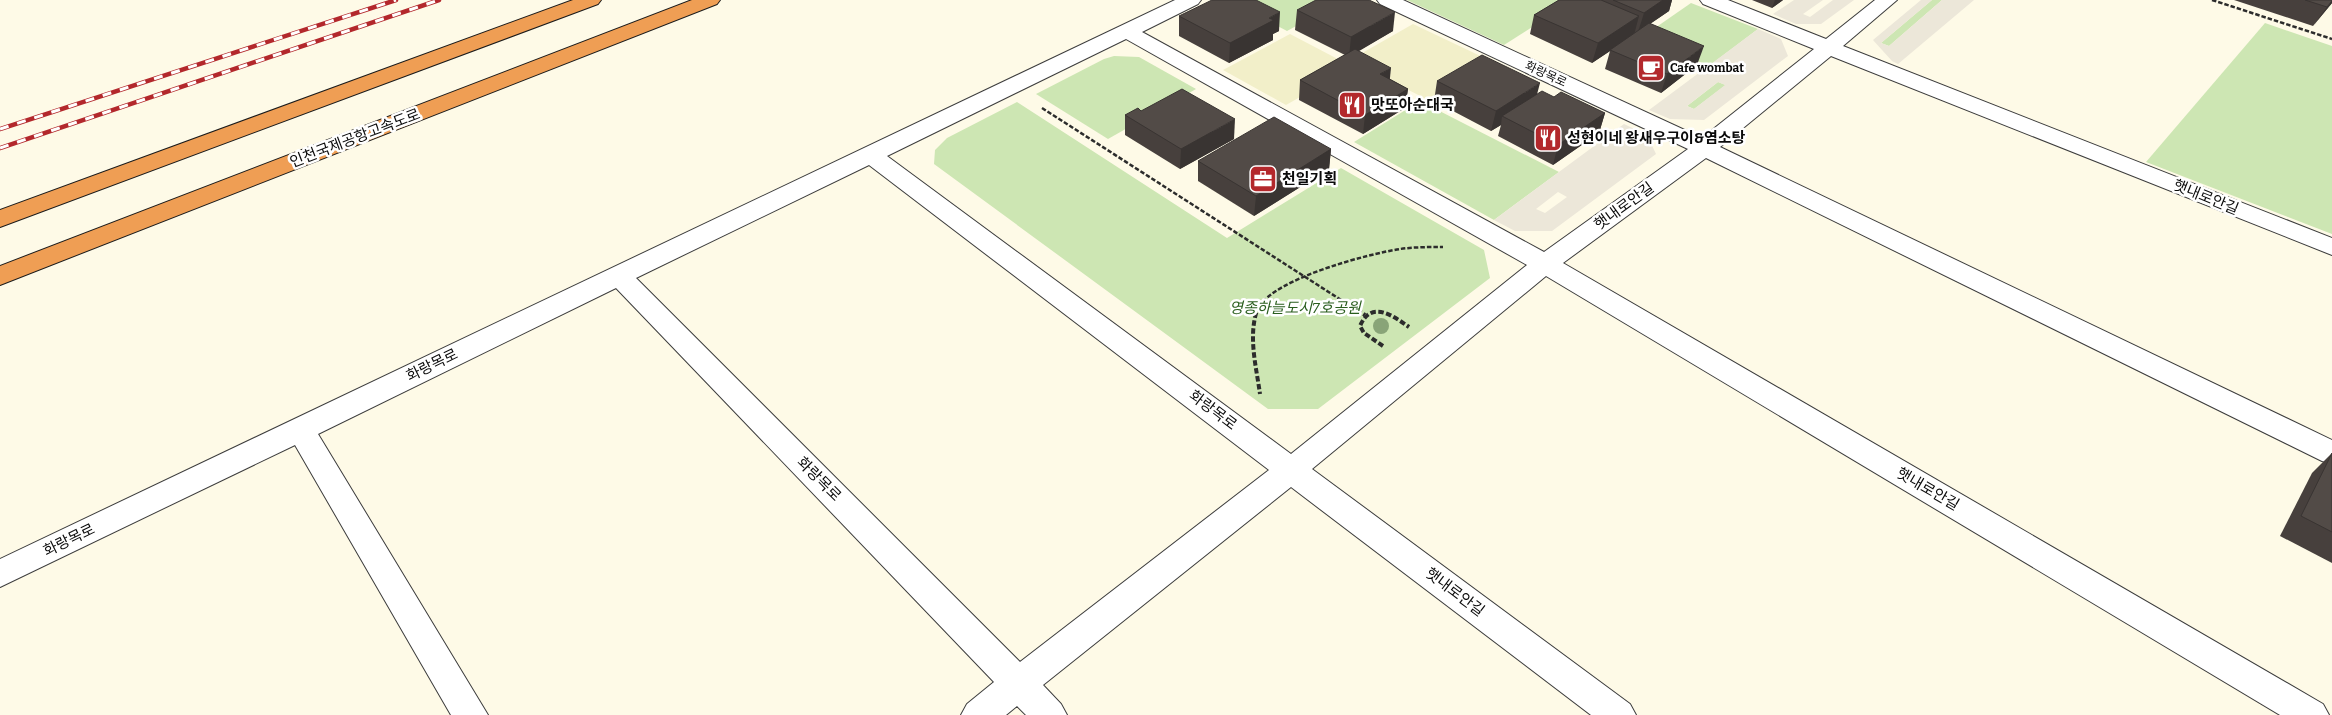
<svg xmlns="http://www.w3.org/2000/svg" width="2332" height="715" font-family="Bitter,'Noto Sans KR',serif">
	<style>
		.farmland { fill: #f2efc9 }
		.green { fill: #cde6b3 }
		.plaza { fill: #ece7d9; fill-rule: evenodd }
		.lines { fill: none; stroke-linecap: round; stroke-linejoin: round }
		.minor-casing { stroke: #3d3d3d; stroke-width: 2 }
		.highway-casing { stroke: #1b1b1b; stroke-width: 2 }
		.path-far1 { stroke: #2c2c2c; stroke-width: 2.5; stroke-dasharray: 4.5 2; stroke-linecap: butt }
		.path { stroke: #2c2c2c; stroke-width: 4; stroke-dasharray: 5.5 2.5; stroke-linecap: butt }
		.minor { fill: #fff; fill-rule: evenodd }
		.highway { fill: #ef9e54; fill-rule: evenodd }
		.rail-casing { stroke: #b3282c; stroke-width: 4.5 }
		.rail { stroke: #fff; stroke-width: 3; stroke-dasharray: 9; stroke-linecap: butt }
		.tree { fill: #89a478 }
		.wall { fill: #47403d }
		.shaded-wall { fill: #393432 }
		.building { fill: #524b47; stroke: #393432 }
		.labels { text-anchor: middle; stroke-width: 5; stroke-linejoin: round; paint-order: stroke }
		.far-poi-label { font-size: 12px; font-weight: bold; fill: #0a0a0a; stroke: #fff; text-anchor: start }
		.far-street-label { font-size: 12px; fill: #0a0a0a; stroke: #fff }
		.poi-label { font-size: 15px; font-weight: bold; fill: #0a0a0a; stroke: #fff; text-anchor: start }
		.street-label { font-size: 15px; fill: #0a0a0a; stroke: #fff }
		.park-label { font-size: 15px; font-style: italic; fill: #2a5e1e; stroke: #fff }
	</style>
	<rect width="100%" height="100%" fill="#fefae7"/>
	<g class="farmland">
		<path d="M1413,24L1491,61L1428,100L1350,60Z"/>
		<path d="M1290,34L1353,67L1286,105L1223,70Z"/>
	</g>
	<g class="green">
		<path d="M1228,0H1344L1287,31Z"/>
		<path d="M1407,0H1575L1504,45Z"/>
		<path d="M1932,0H1942L1889,46L1881,43Z"/>
		<path d="M1691,3L1758,29L1709,66L1642,37Z"/>
		<path d="M2265,23L2332,46V234L2146,162Z"/>
		<path d="M1114,56L1139,57L1196,89L1108,139L1036,94L1104,59Z"/>
		<path d="M1718,82L1726,85L1694,109L1687,106Z"/>
		<path d="M1420,101L1559,172L1494,220L1354,142Z"/>
		<path d="M1017,102L1227,238L1341,168L1484,250L1490,278L1318,409H1268L934,164L935,150L947,138Z"/>
	</g>
	<g class="plaza">
		<path d="M1794,0H1823L1803,14L1810,17L1833,0H1854L1821,24H1796L1773,14Z"/>
		<path d="M1921,0H1932L1881,43L1889,46L1942,0H1974L1898,64L1892,61L1873,40Z"/>
		<path d="M1758,29L1781,39L1788,56L1704,120L1670,119L1649,110ZM1718,82L1725,85L1694,109L1687,106Z"/>
		<path d="M1624,124L1647,135L1656,154L1552,231H1515L1494,220ZM1558,192L1567,197L1545,213L1536,209Z"/>
	</g>
	<g class="lines">
		<g class="minor-casing">
			<path id="minor" d="M1175,0H1201L1198,4L1142,32L1544,252L1688,149L1380,4L1377,0H1403L1702,138L1814,49L1703,4L1700,0H1728L1826,39L1875,0H1897L1843,46L2332,238V255L1831,56L1720,147L2332,440V464L2322,461L1706,158L1563,263L2323,704L2329,715H2280L1546,276L1312,469L1630,704L1636,715H1591L1291,487L1043,685L1061,704L1067,715H1026L1017,706L1006,715H961L967,704L994,682L616,288L318,434L488,715H451L295,445L0,587V559ZM1126,39L1527,265L1291,454L887,156ZM869,165L1269,470L1020,662L636,278Z"/>
		</g>
		<g class="highway-casing">
			<g id="highway">
				<path d="M573,0H601L598,4L0,227V210Z"/>
				<path d="M692,0H720L717,4L0,285V266Z"/>
			</g>
		</g>
		<g class="path-far1">
			<path d="M2212,0L2332,39"/>
			<path d="M1042,108L1352,307"/>
			<path d="M1259,307C1276,278 1368,254 1400,249C1414,247 1429,247 1443,247"/>
		</g>
		<g class="path">
			<path d="M1259,305C1247,333 1256,365 1260,394"/>
			<path d="M1350,305L1365,315"/>
			<path d="M1383,346L1364,333L1360,326C1371,300 1392,315 1409,327"/>
		</g>
		<use href="#minor" class="minor"/>
		<use href="#highway" class="highway"/>
		<g class="rail-casing">
			<g id="rail">
				<path d="M0,129L396,0"/>
				<path d="M0,148L439,0"/>
			</g>
		</g>
		<use href="#rail" class="rail"/>
	</g>
	<circle class="tree" cx="1381" cy="326" r="8"/>
	<g class="wall">
		<path d="M1559,0H1672L1669,11L1650,24L1697,65L1661,93L1605,69L1610,51L1592,63L1530,34L1534,15Z"/>
		<path d="M1752,0H1783L1772,8Z"/>
		<path d="M2234,0H2332V3L2313,26Z"/>
		<path d="M1297,10L1393,31L1358,51L1390,79L1408,89L1405,108L1363,134L1299,100L1300,80L1345,55L1295,30Z"/>
		<path d="M1179,16L1279,31L1273,34V40L1229,63L1179,36Z"/>
		<path d="M1437,81L1554,97L1605,113L1599,133L1553,165L1498,136L1501,125L1491,131L1434,101Z"/>
		<path d="M1141,111L1234,139L1180,169L1125,135V115Z"/>
		<path d="M1331,149L1329,169L1254,216L1198,181V161Z"/>
		<path d="M2332,453V563L2280,536L2312,473Z"/>
	</g>
	<g class="shaded-wall">
		<path d="M1663,0H1672L1669,11L1638,32L1644,13Z"/>
		<path d="M1775,0H1783L1772,8Z"/>
		<path d="M2332,1V3L2313,26L2327,7Z"/>
		<path d="M1280,12L1279,31L1273,34V40L1229,63L1230,43L1269,18Z"/>
		<path d="M1395,12L1393,31L1349,57L1351,37Z"/>
		<path d="M1639,16L1634,35L1610,50V51L1592,63L1598,43Z"/>
		<path d="M1704,46L1697,65L1661,93L1667,74Z"/>
		<path d="M1391,68L1389,87L1380,74Z"/>
		<path d="M1540,83L1535,102L1502,116L1501,125L1491,131L1496,111Z"/>
		<path d="M1408,89L1405,108L1363,134L1365,115Z"/>
		<path d="M1605,113L1599,133L1553,165L1558,145Z"/>
		<path d="M1235,119L1234,139L1180,169L1181,149Z"/>
		<path d="M1331,149L1329,169L1254,216L1256,196Z"/>
	</g>
	<g class="building">
		<path d="M1212,0H1256L1280,12L1269,18L1274,20L1230,43L1179,16Z"/>
		<path d="M1316,0H1369L1395,12L1351,37L1297,10Z"/>
		<path d="M1559,0H1601L1639,16L1598,43L1534,15Z"/>
		<path d="M1613,0H1663L1644,13Z"/>
		<path d="M2305,0H2332V1L2327,7Z"/>
		<path d="M1649,23L1704,46L1667,74L1610,50Z"/>
		<path d="M1355,49L1391,68L1380,74L1408,89L1365,115L1300,80Z"/>
		<path d="M1482,55L1540,83L1496,111L1437,81Z"/>
		<path d="M1182,89L1235,119L1181,149L1125,115L1138,108L1141,111Z"/>
		<path d="M1542,91L1554,97L1561,92L1605,113L1558,145L1502,116Z"/>
		<path d="M1274,117L1331,149L1256,196L1198,161Z"/>
		<path d="M2332,453V532L2301,516Z"/>
	</g>
	<defs>
		<g id="cafe-square" transform="scale(1.4375)"><rect x="-9" y="-9" width="18" height="18" rx="4" fill="#b3282c" stroke="#fff"/><path d="M-5.5-4.5H6V0H3Q3 3.5 0 3.5H-2.5Q-5.5 3.5-5.5 0ZM3-3.2v2h1.7v-2ZM-6 4.5H4V6H-6Z" fill="#fff"/></g>
		<g id="restaurant-square" transform="scale(1.4375)"><rect x="-9" y="-9" width="18" height="18" rx="4" fill="#b3282c" stroke="#fff"/><path d="M-5-6h1v4h1v-4h1v4h1v-4h1v5L-1.5 .5V6h-2V.5L-5-1ZM5-6V6H3V1.5H1.5Q1.5-4 5-6Z" fill="#fff"/></g>
		<g id="office-square" transform="scale(1.4375)"><rect x="-9" y="-9" width="18" height="18" rx="4" fill="#b3282c" stroke="#fff"/><path d="M-6-3h4V-5.5h4V-3h4V5H-6ZM-1-4.5V-3h2v-1.5ZM-6 0V1H6V0Z" fill="#fff"/></g>
	</defs>
	<g fill-rule="evenodd">
		<use href="#cafe-square" x="1651" y="68"/>
		<use href="#restaurant-square" x="1352" y="105"/>
		<use href="#restaurant-square" x="1548" y="138"/>
		<use href="#office-square" x="1263" y="179"/>
	</g>
	<g class="labels">
		<g class="far-poi-label">
			<text x="1670" y="72">Cafe wombat</text>
		</g>
		<g class="far-street-label">
			<text transform="translate(1546 74) rotate(25)" y="4">화랑목로</text>
		</g>
		<g class="poi-label">
			<text x="1371" y="110">맛또아순대국</text>
			<text x="1567" y="143">성현이네 왕새우구이&amp;염소탕</text>
			<text x="1282" y="184">천일기획</text>
		</g>
		<g class="street-label">
			<text transform="translate(355 138) rotate(-21)" y="5">인천국제공항고속도로</text>
			<text transform="translate(2206 197) rotate(22)" y="5">햇내로안길</text>
			<text transform="translate(1624 206) rotate(-36)" y="5">햇내로안길</text>
			<text transform="translate(432 365) rotate(-26)" y="5">화랑목로</text>
			<text transform="translate(1213 410) rotate(37)" y="5">화랑목로</text>
			<text transform="translate(819 479) rotate(45)" y="5">화랑목로</text>
			<text transform="translate(1928 489) rotate(30)" y="5">햇내로안길</text>
			<text transform="translate(69 540) rotate(-26)" y="5">화랑목로</text>
			<text transform="translate(1455 592) rotate(37)" y="5">햇내로안길</text>
		</g>
		<g class="park-label">
			<text x="1295" y="313">영종하늘도시7호공원</text>
		</g>
	</g>
</svg>
